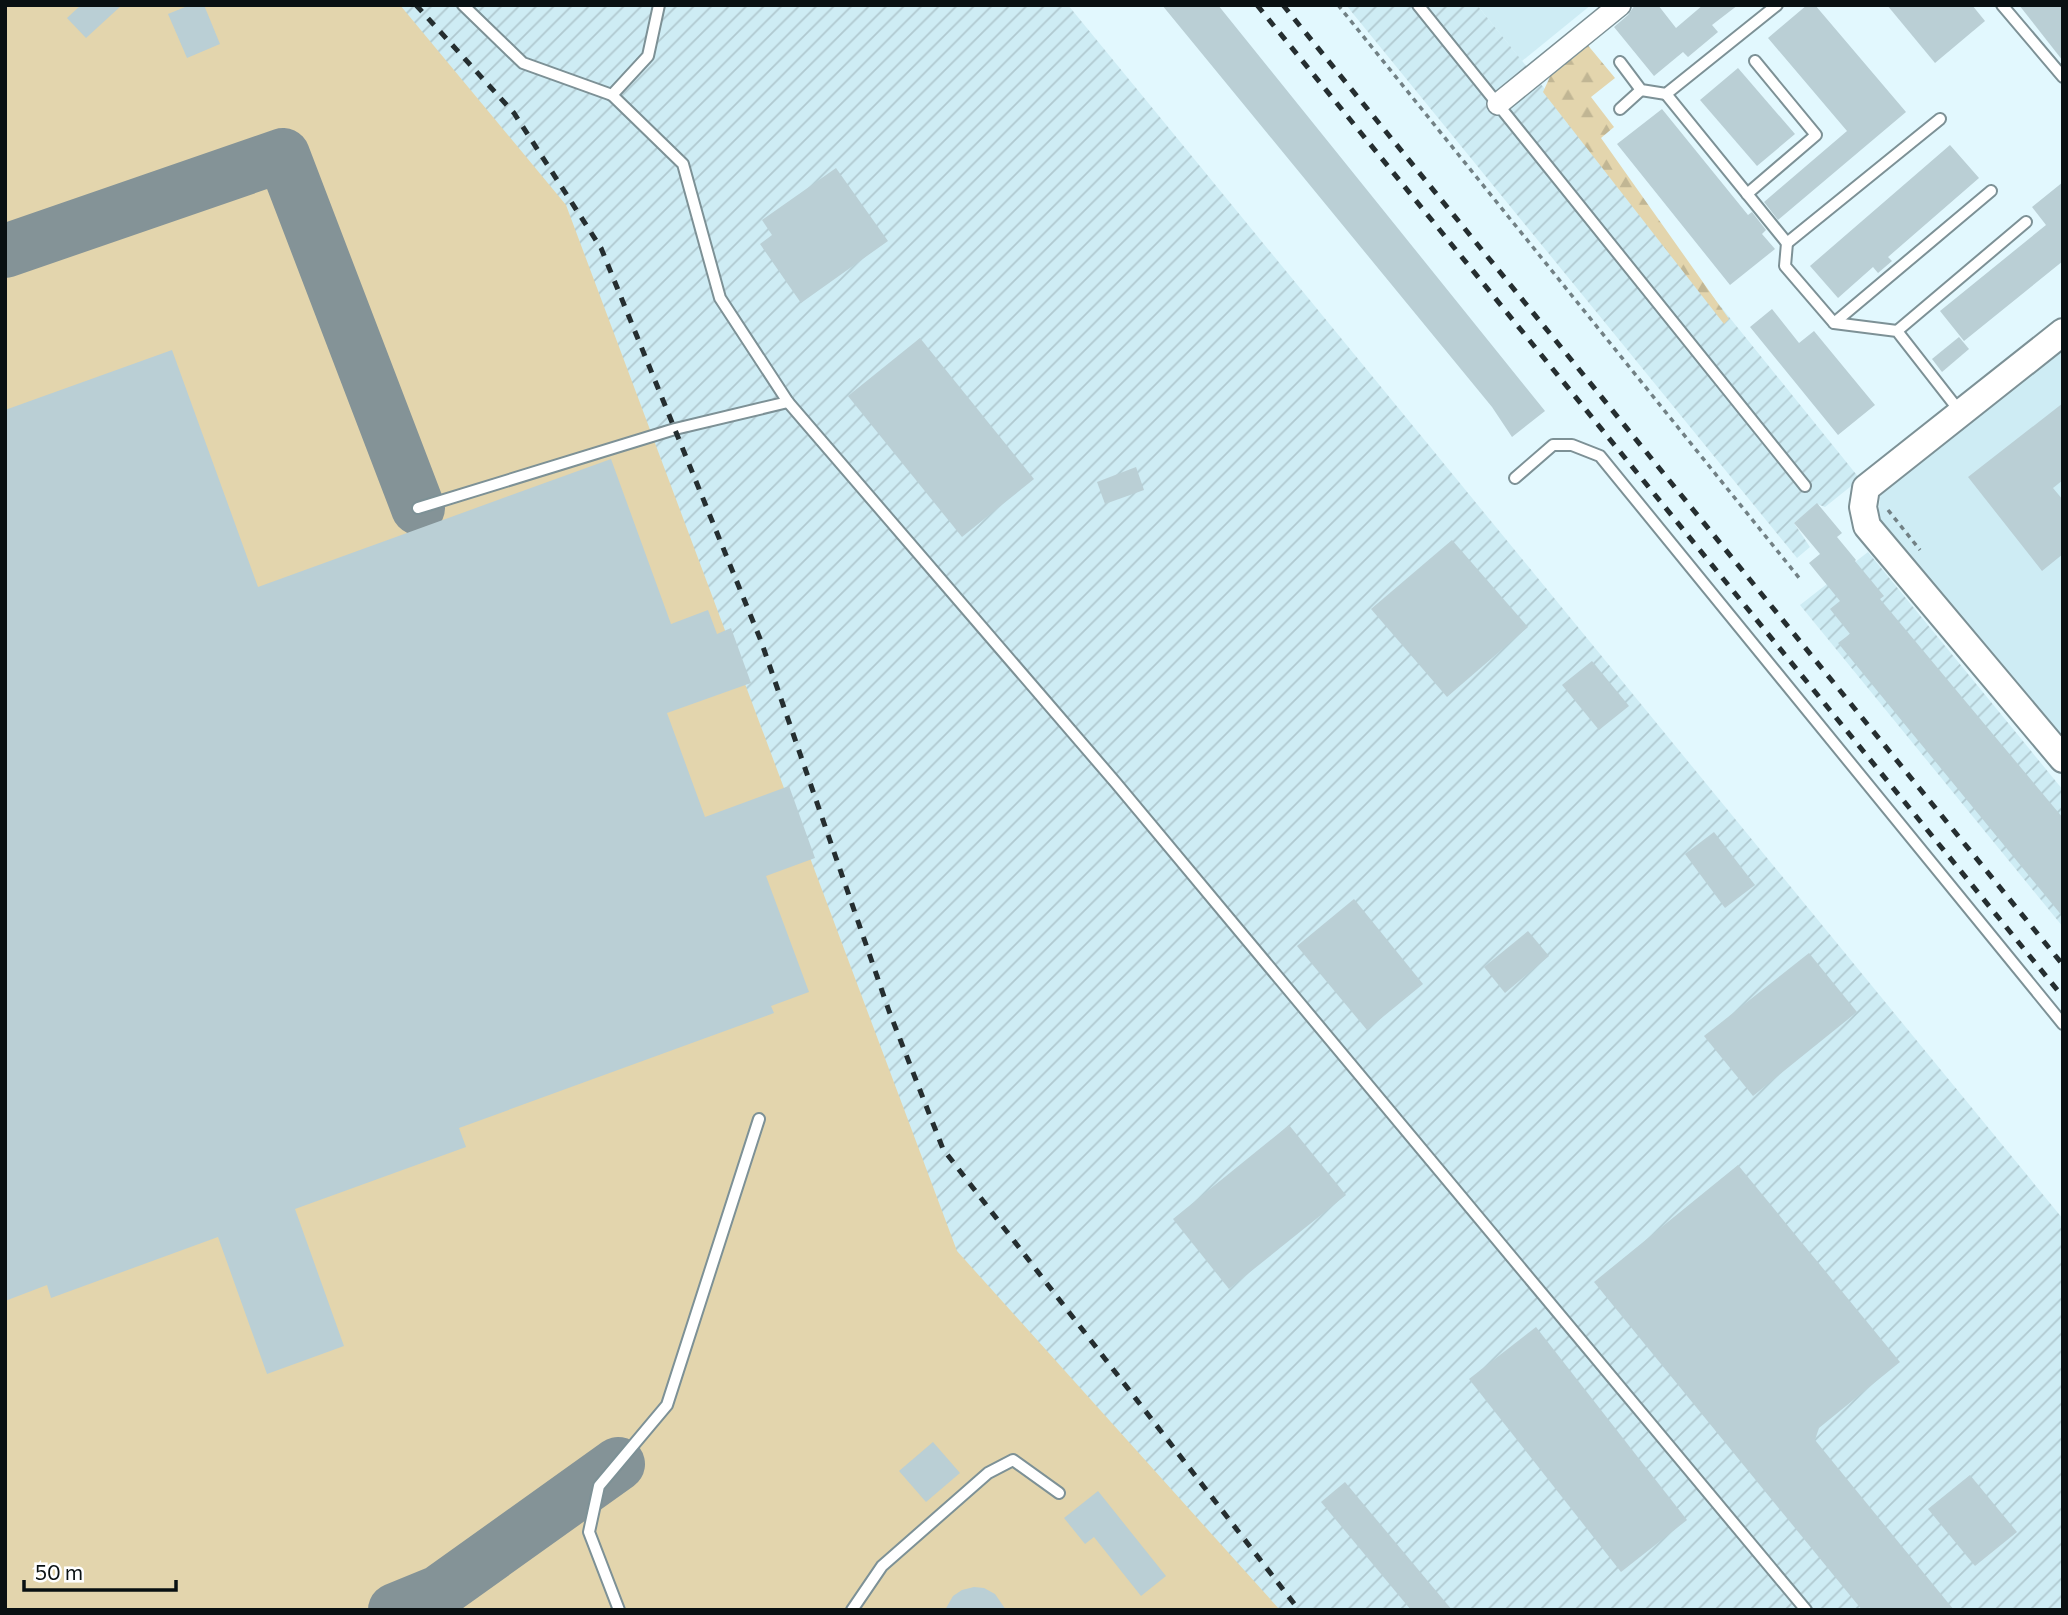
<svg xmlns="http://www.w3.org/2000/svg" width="2068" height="1615" font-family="Commissioner,sans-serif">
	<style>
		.built { fill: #ceecf4 }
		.industrial { fill: url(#industrial-furrows) }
		.green { fill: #e3d5ad }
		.forest { fill: url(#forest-firs) }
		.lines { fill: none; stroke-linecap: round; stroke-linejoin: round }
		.taxiway { stroke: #849397; stroke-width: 54 }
		.building { fill: #bacfd5 }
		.service-casing { stroke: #7d9196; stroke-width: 14 }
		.minor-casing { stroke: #7d9196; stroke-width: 24 }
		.tertiary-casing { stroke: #7d9196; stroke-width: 30 }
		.path { stroke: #728185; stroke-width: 3.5; stroke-dasharray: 5 5; stroke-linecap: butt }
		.service { stroke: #fff; stroke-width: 10 }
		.minor { stroke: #fff; stroke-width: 21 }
		.tertiary { stroke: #fff; stroke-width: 26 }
		.rail { stroke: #252e30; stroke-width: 5; stroke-dasharray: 9 9; stroke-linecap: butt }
	</style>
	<defs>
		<pattern id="industrial-furrows" width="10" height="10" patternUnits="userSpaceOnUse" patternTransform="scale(1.75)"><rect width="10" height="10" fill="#ceecf4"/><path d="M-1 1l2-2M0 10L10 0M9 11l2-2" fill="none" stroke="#b0c9d0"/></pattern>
		<pattern id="forest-firs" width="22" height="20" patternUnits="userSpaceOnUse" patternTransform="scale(1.75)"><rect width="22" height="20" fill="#e3d5ad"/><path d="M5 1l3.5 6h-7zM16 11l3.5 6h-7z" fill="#c1b694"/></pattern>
	</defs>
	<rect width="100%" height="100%" fill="#e2f8fe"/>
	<g class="built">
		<path d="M1477,5H1591L1522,61Z"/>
		<path d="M2063,344V737L1878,521L1880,496L1963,423Z"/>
	</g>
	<g class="industrial">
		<path d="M5,5H1068L2063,1219V1610H5Z"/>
		<path d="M1346,5H1477L1860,479L1825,507L1817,504L1794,523L1810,547L1797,558Z"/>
		<path d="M1868,552L2063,790V927L1800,605Z"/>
	</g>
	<path class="green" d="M5,5H400L566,205L957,1251L1280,1610H5Z"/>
	<path class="forest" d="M1586,43L1615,78L1591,97L1614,127L1601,138L1729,319L1724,324L1543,92L1554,68Z"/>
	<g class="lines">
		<g class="taxiway">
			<path d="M5,251L283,155L418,508"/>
			<path d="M395,1610L439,1592L618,1464"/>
		</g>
	</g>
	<g class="building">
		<path d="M81,5H122L86,38L67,18Z"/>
		<path d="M190,5H204L220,44L187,58L168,14Z"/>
		<path d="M1162,5H1218L1545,411L1512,437L1492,407Z"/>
		<path d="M1635,5H1658L1676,28L1703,5H1738L1712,25L1718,32L1688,57L1683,52L1654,76L1614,27L1628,15Z"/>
		<path d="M1807,5H1815L1906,112L1778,220L1764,202L1847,131L1768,38Z"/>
		<path d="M1887,5H1972L1985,21L1935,63Z"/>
		<path d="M2019,5H2063V61Z"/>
		<path d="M1738,68L1795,134L1757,166L1700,100Z"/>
		<path d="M1662,109L1748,215L1752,212L1766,230L1762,234L1775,249L1730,285L1617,144Z"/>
		<path d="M1950,145L1979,178L1888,257L1892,261L1878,273L1873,267L1838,298L1810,266Z"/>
		<path d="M836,168L888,241L801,303L760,244L772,235L762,220Z"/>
		<path d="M2063,182V261L1964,341L1940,311L2046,225L2032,207Z"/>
		<path d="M1772,309L1799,343L1814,331L1875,405L1838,435L1750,327Z"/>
		<path d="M1959,337L1969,349L1942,372L1932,359Z"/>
		<path d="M920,338L1034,479L962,537L848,396Z"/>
		<path d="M172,350L258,587L611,459L671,624L708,610L717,634L731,628L751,683L667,713L705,817L789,786L815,858L766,876L809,992L771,1006L774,1013L459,1128L466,1147L295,1209L344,1346L267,1374L218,1237L51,1298L47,1285L5,1301V410Z"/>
		<path d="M2063,403V480L2053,488L2063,500V554L2042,571L1968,477Z"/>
		<path d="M1136,467L1144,490L1105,504L1097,482Z"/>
		<path d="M1817,503L1842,533L1837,537L1856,560L1855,561L1884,596L1880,599L2063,818V917L1838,643L1850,634L1830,609L1840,601L1809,563L1820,554L1794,523Z"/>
		<path d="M1452,540L1528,627L1447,697L1371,609Z"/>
		<path d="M1592,661L1629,706L1599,730L1562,685Z"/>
		<path d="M1714,832L1755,885L1725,908L1685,854Z"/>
		<path d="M1354,899L1423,984L1367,1030L1297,946Z"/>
		<path d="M1528,931L1549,956L1505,993L1484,967Z"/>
		<path d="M1809,953L1857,1012L1753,1096L1704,1036Z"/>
		<path d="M1289,1125L1346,1195L1229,1289L1173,1219Z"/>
		<path d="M1738,1165L1900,1362L1819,1428L1815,1440L1954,1610H1862L1594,1282Z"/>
		<path d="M1536,1327L1687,1520L1621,1572L1469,1379Z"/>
		<path d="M933,1442L960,1473L926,1502L899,1471Z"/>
		<path d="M1970,1475L2017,1532L1975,1566L1928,1509Z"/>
		<path d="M1345,1482L1452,1610H1411L1321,1502Z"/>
		<path d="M1098,1491L1166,1576L1141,1596L1094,1537L1085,1544L1064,1518Z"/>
		<path d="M974,1587L984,1588L995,1594L1006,1610H945L953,1596L962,1590Z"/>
	</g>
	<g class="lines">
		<g class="service-casing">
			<g id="service">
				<path d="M463,5L523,63L612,95L683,164L720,298L788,402L1116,783L1806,1610"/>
				<path d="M1418,5L1805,486"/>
				<path d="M2002,5L2063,77"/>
				<path d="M1620,62L1641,90L1666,94L1777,5"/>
				<path d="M1666,94L1787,243L1940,119"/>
				<path d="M612,95L648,56L659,5"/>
				<path d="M1620,109L1641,90"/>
				<path d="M1747,194L1816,135L1755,61"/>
				<path d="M1787,243L1785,266L1834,323L1897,331L1961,413"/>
				<path d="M1834,323L1991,191"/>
				<path d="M1897,331L2026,222"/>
				<path d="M1515,478L1553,445H1572L1600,456L2063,1024"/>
				<path d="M418,508L675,429L788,402"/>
				<path d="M619,1610L589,1532L599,1486L667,1405L759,1119"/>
				<path d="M852,1610L882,1566L988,1473L1013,1460L1059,1493"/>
			</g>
		</g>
		<g class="minor-casing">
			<path id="minor" d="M1498,104L1620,5"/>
		</g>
		<g class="tertiary-casing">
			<path id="tertiary" d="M2063,332L1866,488L1863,507L1867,526L2063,759"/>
		</g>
		<g class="path">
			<path d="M1338,5L1800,579"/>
			<path d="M1888,510L1920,550"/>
		</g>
		<use href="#service" class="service"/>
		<use href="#minor" class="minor"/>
		<use href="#tertiary" class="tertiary"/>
		<g class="rail">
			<path d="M416,5L514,113L601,248L761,641L889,1011L943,1149L1299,1610"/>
			<path d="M1257,5L2063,997"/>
			<path d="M1283,5L2063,965"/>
		</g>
	</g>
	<rect width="2068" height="1615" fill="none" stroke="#091012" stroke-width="14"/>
	<path d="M24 1580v10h152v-10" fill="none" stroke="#091012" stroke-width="3.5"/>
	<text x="35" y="1580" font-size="21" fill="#091012" stroke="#ffffff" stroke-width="5" paint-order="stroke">50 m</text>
</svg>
